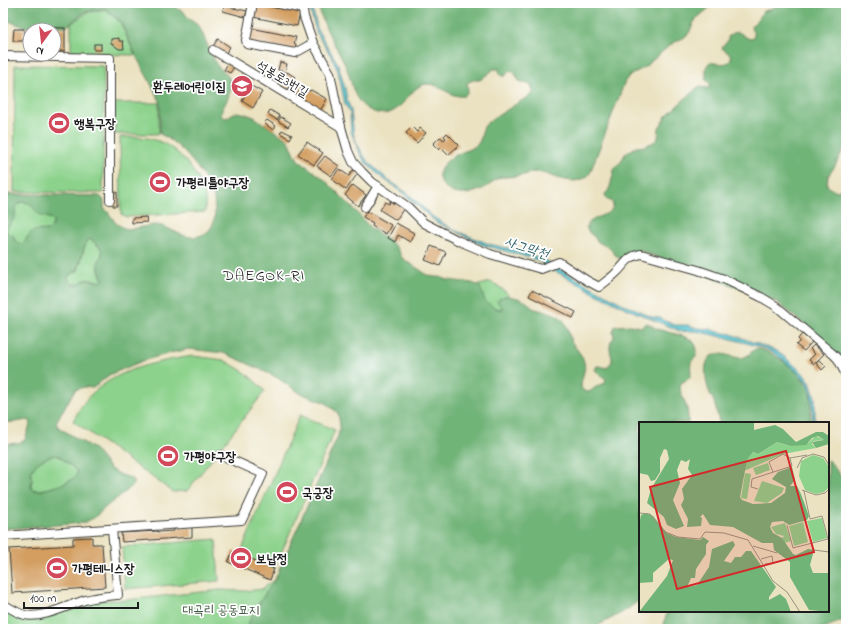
<svg xmlns="http://www.w3.org/2000/svg" width="849" height="632" font-family="'Indie Flower','Poor Story',sans-serif">
	<style>
		.green { fill: #8cd28c; stroke: #547754 }
		.forest { fill: #71b478; stroke: #46684a; fill-rule: evenodd }
		.water { fill: #51bec9; stroke: #366d72 }
		.building { fill: #d39e61 }
		.lines { fill: none; stroke-linecap: round; stroke-linejoin: round }
		.minor-casing { stroke: #3b3a35; stroke-width: 10 }
		.minor { stroke: #fff; stroke-width: 8 }
		.labels { text-anchor: middle; stroke-width: 3.5; stroke-linejoin: round; paint-order: stroke }
		.street-label { font-size: 13px; fill: #1c1c1c; stroke: #fff }
		.poi-label { font-size: 13px; font-weight: bold; fill: #1c1c1c; stroke: #fff; text-anchor: start }
		.park-label { font-size: 13px; fill: #435c43; stroke: #fff }
		.water-label { font-size: 14px; font-style: italic; fill: #34656a; stroke: #fff }
		.quarter-label { font-size: 15px; letter-spacing: 1px; fill: #1c1c1c; stroke: #fff }
		.inset-road { fill: none; stroke: #98937f; stroke-width: 1 }
		.view { fill: #d62828; fill-opacity: 0.15; stroke: #d62828; stroke-width: 2 }
		.inset-edge { fill: none; stroke: #1c1c1c; stroke-width: 2 }
	</style>
	<rect width="100%" height="100%" fill="#fff"/>
	<filter id="ink" filterUnits="userSpaceOnUse"><feTurbulence type="fractalNoise" baseFrequency=".025" numOctaves="2"/><feDisplacementMap in="SourceGraphic" scale="8" xChannelSelector="R" yChannelSelector="G"/><feConvolveMatrix kernelMatrix="1 2 1 2 8 2 1 2 1" color-interpolation-filters="sRGB"/></filter>
	<filter id="wash" filterUnits="userSpaceOnUse"><feTurbulence type="fractalNoise" baseFrequency=".012" numOctaves="4" result="noise"/><feDisplacementMap in="SourceGraphic" scale="16" xChannelSelector="R" yChannelSelector="G"/><feGaussianBlur stdDeviation="0.9" result="paint"/><feColorMatrix in="noise" values="0 0 0 0 0 0 0 0 0 0 0 0 0 0 0 0 0 1.4 0 .05"/><feComposite in="paint" operator="in"/></filter>
	<g filter="url(#wash)">
		<rect width="100%" height="100%" fill="#ebe2c1"/>
		<g class="green">
			<path d="M105,9L120,22L135,55L71,54V24L86,13Z"/>
			<path d="M15,65L104,66L103,193L14,192Z"/>
			<path d="M114,103H159V134H115Z"/>
			<path d="M120,137C130,137 141,136 151,139C171,143 184,157 195,174C199,181 204,189 205,197C206,202 205,207 205,212L126,217L121,214Z"/>
			<path d="M21,202H24L30,203L34,208L43,216L52,219C55,223 52,227 48,230C42,231 35,229 30,234C25,238 28,242 22,244L16,242L6,231C7,226 11,224 13,220C17,213 12,207 21,202Z"/>
			<path d="M90,239L92,240C95,245 101,246 102,252C103,257 98,260 98,264C98,270 101,275 103,280L102,282L94,280H84C78,286 70,286 68,277L69,275L78,271L86,242L88,240Z"/>
			<path d="M490,282C499,285 503,290 510,296H504L502,309C496,309 487,306 484,300C481,295 482,289 477,285C481,285 486,283 490,282Z"/>
			<path d="M193,356L224,360L246,373L265,391L187,491L173,492L73,421C79,410 85,399 95,391C124,367 157,362 193,356Z"/>
			<path d="M300,415L335,430L274,569L240,554Z"/>
			<path d="M54,455L59,456L76,470L77,473C77,474 77,475 76,476C72,482 40,493 33,489C32,489 32,488 31,487C31,485 31,483 32,481C32,478 31,476 31,474C33,463 45,458 54,455Z"/>
			<path d="M216,539L219,581L125,589L122,547Z"/>
			<path d="M275,579C265,595 252,611 247,629H3V610L26,618L103,600H125L220,590L246,591L262,589Z"/>
		</g>
		<g class="forest">
			<path d="M3,3H172L175,7L184,12L189,19L199,26L216,64L227,75L230,80L231,88L228,98L222,110L221,115L224,118L228,117L232,114L238,112L246,114L254,117L282,136L289,141L298,160L324,179L357,212L365,222L372,229L389,240L397,248L402,258L426,274L434,277H440L448,280L472,283L477,285L480,287L485,301L493,307L498,309H502V308L497,301C503,292 521,298 528,303C531,306 531,308 535,309C543,311 554,312 561,318C568,324 568,333 571,341C575,348 582,354 584,362C588,373 572,391 589,392L596,387L605,383L606,379L599,374L595,370L597,366H599L607,368C617,357 609,357 610,346C610,343 612,340 614,337L613,332L615,326L631,325L641,327L647,323L657,329L683,336L692,340L696,346L697,353L696,357L691,362C689,375 696,376 681,383C678,391 683,395 685,403C688,409 688,416 688,423H640V599C626,613 608,619 592,629H247L249,622L254,611L275,579L338,436L340,425L338,413L326,403L300,393L276,377L238,359L223,353L189,349L170,353L142,361L109,375L93,388L84,387L75,390L56,422L58,427L94,449L110,469L121,475L131,478L134,483L130,488L107,506L95,517L84,523L3,529V444L19,443L25,440L31,422L28,420C19,421 11,424 3,421V194L99,196C105,199 104,202 104,208C106,210 108,212 110,215C113,218 114,222 117,224C120,226 126,229 128,229C138,229 147,225 156,225C171,226 183,241 199,236C212,232 215,223 215,210C214,205 215,200 213,195C205,174 181,143 160,134V101L158,97L136,56L121,22L105,8L85,12L67,26H40L34,27H25L11,22L3,17ZM21,202C33,201 31,208 39,214C43,217 48,217 52,219C55,223 52,227 48,230C35,232 32,227 25,242L22,244L16,242L13,235L8,234L6,231C7,226 11,224 13,220C18,213 12,208 21,202ZM91,239L96,244L99,246L102,251V255L98,263L100,272L103,280L101,282H99L87,279C80,282 72,292 68,277L69,275L77,271L86,242L88,240ZM54,455L59,456L76,470L77,473C77,474 77,475 76,476C72,482 40,493 33,490C32,489 32,488 31,487C31,485 31,483 32,481C32,478 31,476 31,474C33,463 45,458 54,455Z"/>
			<path d="M317,3H715L696,19L693,24L689,33L686,36L670,45L646,66L631,75L625,81L590,173C583,184 568,181 557,178C550,176 543,172 536,172C532,172 528,174 524,175C517,176 510,177 503,177C496,177 493,183 488,186C476,193 456,199 446,188C443,185 440,182 439,178C438,175 440,172 441,169C445,160 456,155 465,151C469,149 474,148 478,144C482,139 481,132 484,127C485,125 487,124 488,122L521,101L530,96L533,93V90L531,85L519,81L514,72L512,71H509L505,76H503L500,75L499,69H494L480,80H473L467,83C468,89 469,92 464,96C449,98 440,83 427,84C411,85 405,108 389,113C379,116 365,110 359,101C352,92 351,78 346,67C342,56 333,43 328,32C323,22 320,13 317,3Z"/>
			<path d="M781,3H846V144L835,166L828,176L827,185C833,193 838,191 846,188V364L823,340L777,302L641,251C634,252 629,254 624,259C616,259 615,253 609,248C605,245 600,244 596,240C595,238 594,236 592,235C591,234 588,232 588,231C581,221 604,216 609,212C612,210 613,207 613,204L611,201L606,199L605,194L608,191L610,187L614,170L616,166L621,162L625,154L636,147L645,146L656,141L658,138L659,128L666,116L698,87L708,88L710,87V84L705,79C708,73 703,69 709,63C717,62 733,68 731,55L723,49L722,47C725,43 729,42 728,37C740,26 741,37 751,39L754,36V33C747,25 755,24 759,18C761,16 761,14 763,11L769,10Z"/>
			<path d="M757,348C774,352 805,374 810,392C812,402 810,413 811,423H719C718,416 716,409 714,402C713,398 710,395 709,391C705,380 701,356 717,354C726,353 737,360 745,357C750,355 752,350 757,348Z"/>
			<path d="M828,459L846,483V617C839,624 830,624 823,629H661L668,611H828Z"/>
		</g>
		<path class="water" d="M308,3H311L318,31L338,64L345,88L347,100L351,110L354,137L363,155L368,162L388,180L400,188L408,194L433,217L454,230L489,244L511,249L544,259L565,272L597,290L627,306L636,309L641,312L652,317L660,318L674,325H688L697,328L709,329L718,332L731,334L777,351L794,365L806,376L810,382L815,397V423H813L812,400L811,391L808,384L801,375L777,355L766,349L757,346L731,339L696,331C690,331 685,332 680,331L630,310L592,292L588,289L553,270L537,260L531,258L483,245L436,222L402,192L381,177L365,162L360,153L351,132L350,113L345,104L338,71L331,56L317,34Z"/>
		<g id="blocks">
			<g class="building">
				<path d="M256,4L300,13L297,26L253,17Z"/>
				<path d="M224,6L247,11L245,17L223,11Z"/>
				<path d="M38,27L65,28V51H54V30H38Z"/>
				<path d="M251,28L296,37L294,44H296L295,51L248,42Z"/>
				<path d="M14,29H24L23,41H13Z"/>
				<path d="M119,38V41H123L124,49H119L111,43V39Z"/>
				<path d="M218,39L230,47L225,54L213,46Z"/>
				<rect x="94" y="44" width="7" height="6"/>
				<path d="M280,62L287,64L285,72L278,70Z"/>
				<path d="M228,63L234,67L230,73L224,70Z"/>
				<path d="M281,72L285,75L287,72L295,77L287,90L272,81L274,78L276,79Z"/>
				<path d="M239,79L262,92L253,108L242,101L246,93L235,87Z"/>
				<path d="M302,87L310,91L311,90L327,99L320,111L296,97Z"/>
				<path d="M270,110L280,116L277,120L268,114Z"/>
				<path d="M281,117L291,123L288,127L278,121Z"/>
				<path d="M267,120L276,126L273,130L264,123Z"/>
				<path d="M412,127L417,132L420,128L426,133L417,143L406,133Z"/>
				<path d="M282,130L292,135L290,139L280,133Z"/>
				<path d="M447,133L459,145L448,155L441,148L439,150L433,144L440,137L444,140L446,138L444,136Z"/>
				<path d="M307,142L323,153L314,165L298,154Z"/>
				<path d="M325,156L339,166L331,176L317,166Z"/>
				<path d="M339,169L349,176L353,170L358,173L346,190L332,179Z"/>
				<path d="M353,185L366,195L358,206L345,195Z"/>
				<path d="M112,192H117V206H113Z"/>
				<path d="M390,201L394,204L395,202L404,208L396,220L380,210L385,202L389,204Z"/>
				<path d="M367,211L391,225L386,234L372,226L373,223L363,217Z"/>
				<path d="M146,217L147,222L132,223V218Z"/>
				<path d="M396,223L414,233L410,242L398,235L395,242L388,238Z"/>
				<path d="M431,246L446,252L440,266L425,260Z"/>
				<path d="M532,290L576,312L573,318L529,296Z"/>
				<path d="M802,334L812,342L804,351L796,345L800,341L798,339Z"/>
				<path d="M814,345L824,354L814,364L809,360L815,354L810,349Z"/>
				<path d="M820,360L826,366L822,370L816,363Z"/>
				<path d="M192,527V537L122,542L121,533L157,531L158,532L174,531V529Z"/>
				<path d="M92,537V544H102L105,587L12,593L9,549L73,545V538Z"/>
				<path d="M233,551L274,569L270,580L228,562Z"/>
			</g>
		</g>
	</g>
	<g filter="url(#ink)">
		<use href="#blocks" fill-opacity="0" stroke="#3b3a35" stroke-width="1"/>
		<g class="lines">
			<g class="minor-casing">
				<g id="minor">
					<path d="M253,3L246,40L247,44L295,53L313,43"/>
					<path d="M275,3L303,9"/>
					<path d="M302,3L304,17L313,43L330,73L341,127L348,151L353,162L362,172L372,182L408,207L424,223L459,241L490,254L541,269L559,262L586,280L599,287C605,282 611,278 616,273C626,264 626,257 641,254L698,270L724,279L761,297L776,306L833,354L838,359L846,375"/>
					<path d="M213,50L341,127"/>
					<path d="M3,56L110,58V200"/>
					<path d="M365,207L378,186"/>
					<path d="M3,536L242,520L263,474L221,455"/>
					<path d="M3,604C10,608 17,613 25,615C41,619 69,605 85,600C95,597 107,596 118,595L112,529"/>
				</g>
			</g>
			<use href="#minor" class="minor"/>
		</g>
	</g>
	<defs>
		<g id="school-disc" transform="scale(1.15)"><circle r="9.5" fill="#d1495b" stroke="#fff"/><path d="M0-5L7-2L0 1L-7-2ZM-4 1L0 2.5L4 1V4Q0 6-4 4Z" fill="#fff"/></g>
		<g id="stadium-disc" transform="scale(1.15)"><circle r="9.5" fill="#d1495b" stroke="#fff"/><path d="M0-5a6.5 5 0 1 0 0 10a6.5 5 0 1 0 0-10ZM-3.5-1.8h7v3.6h-7Z" fill="#fff"/></g>
	</defs>
	<g fill-rule="evenodd">
		<use href="#school-disc" x="242" y="86"/>
		<use href="#stadium-disc" x="59" y="123"/>
		<use href="#stadium-disc" x="160" y="182"/>
		<use href="#stadium-disc" x="168" y="456"/>
		<use href="#stadium-disc" x="287" y="492"/>
		<use href="#stadium-disc" x="241" y="558"/>
		<use href="#stadium-disc" x="57" y="568"/>
	</g>
	<g class="labels">
		<g class="street-label">
			<text transform="translate(283 78) rotate(31)" y="5">석봉로3번길</text>
		</g>
		<g class="poi-label">
			<text x="226" y="91" text-anchor="end">환두레어린이집</text>
			<text x="74" y="128">행복구장</text>
			<text x="176" y="187">가평리틀야구장</text>
			<text x="184" y="461">가평야구장</text>
			<text x="302" y="497">국궁장</text>
			<text x="256" y="563">보납정</text>
			<text x="72" y="573">가평테니스장</text>
		</g>
		<g class="park-label">
			<text x="221" y="614">대곡리 공동묘지</text>
		</g>
		<g class="water-label">
			<text transform="translate(527 247) rotate(18)" y="5">사그막천</text>
		</g>
		<g class="quarter-label">
			<text x="264" y="280">DAEGOK-RI</text>
		</g>
	</g>
	<g transform="translate(639 422)">
		<rect width="190" height="190" fill="#ebe2c1"/>
		<path d="M177,14L185,18L174,19L173,22L177,26L144,32L105,49L108,38L114,30L119,32L138,20L152,24L169,21ZM174,33L184,36L190,45V65L185,70L177,72L166,68L160,54L162,39ZM129,41L131,48L117,53L114,46ZM106,51L112,52L108,77L102,76ZM123,59L145,66L143,71L128,81L115,79ZM183,96L188,116L174,120L168,99ZM164,100L169,120L155,124L150,104ZM146,101L152,119L145,121L143,116L145,114L137,112L132,105Z" fill="#8cd28c"/>
		<path d="M0,0H115V8L136,3L144,7L157,20L177,10H184L190,14V22L177,26L173,20L185,18L179,14L173,16L167,23L152,24L138,20L119,32L114,30L108,38L101,75L103,78L114,82L132,81L146,71L147,65L133,57L139,50L153,45L156,58L151,64H158L162,72L170,94L168,98L150,103L144,99L133,100L131,105L134,111L143,116L154,132L157,133L169,127L175,128L171,143L174,151H190V190L170,188L151,155V140L135,128L134,121H123L94,105L71,103L64,92L61,95L63,96L62,104L48,105L49,97L42,83L45,77L43,67L53,53L49,47L51,37L47,40L42,38L38,48L41,61L34,78L45,104L37,107L28,103L25,95L8,81L12,67L30,37L28,28L25,27L21,36V50L16,58L12,59L9,53L0,51ZM7,91L14,94L28,111L37,115L61,118L64,115L70,119L67,123V132L57,147L56,156H52L48,165L58,163L70,145L73,127L94,119L96,123L85,139L92,141L96,135H102L107,129H112L137,165L130,175V178L141,172L147,177L152,190H0L28,154L34,138L30,137L14,151V160L0,161L1,98L2,93Z" fill="#71b478"/>
		<path class="inset-road" d="M158,46L163,36L174,32L185,35L190,43M134,50L130,40L144,32L151,36M119,67L112,65L113,57L153,44L151,36L168,33M163,68L177,73L186,71L190,67M165,69L171,97L183,94L189,117M0,91L11,92L24,109L39,115L61,117L66,110L85,111L109,118L134,159L148,170L161,190M148,103L154,126L189,117M114,124L138,131M175,128L190,130M122,137L133,134L134,141L126,142"/>
		<path class="view" d="M147,29L175,130L38,167L11,65Z"/>
		<rect width="190" height="190" class="inset-edge"/>
	</g>
	<rect width="849" height="632" fill="none" stroke="#fff" stroke-width="16"/>
	<g transform="translate(42 42) rotate(195)"><circle r="19" fill="#ffffff" stroke="#a4a4a4"/>
	<path d="M0-3L7 15L0 10L-7 15Z" fill="#d1495b"/>
	<text y="-6" font-size="11" font-weight="bold" text-anchor="middle" fill="#1c1c1c">N</text>
	</g>
	<path d="M24 602v6h114v-6" fill="none" stroke="#1c1c1c" stroke-width="2"/>
	<text x="30" y="602" font-size="12" fill="#1c1c1c" stroke="#ffffff" stroke-width="3" paint-order="stroke">100 m</text>
</svg>
